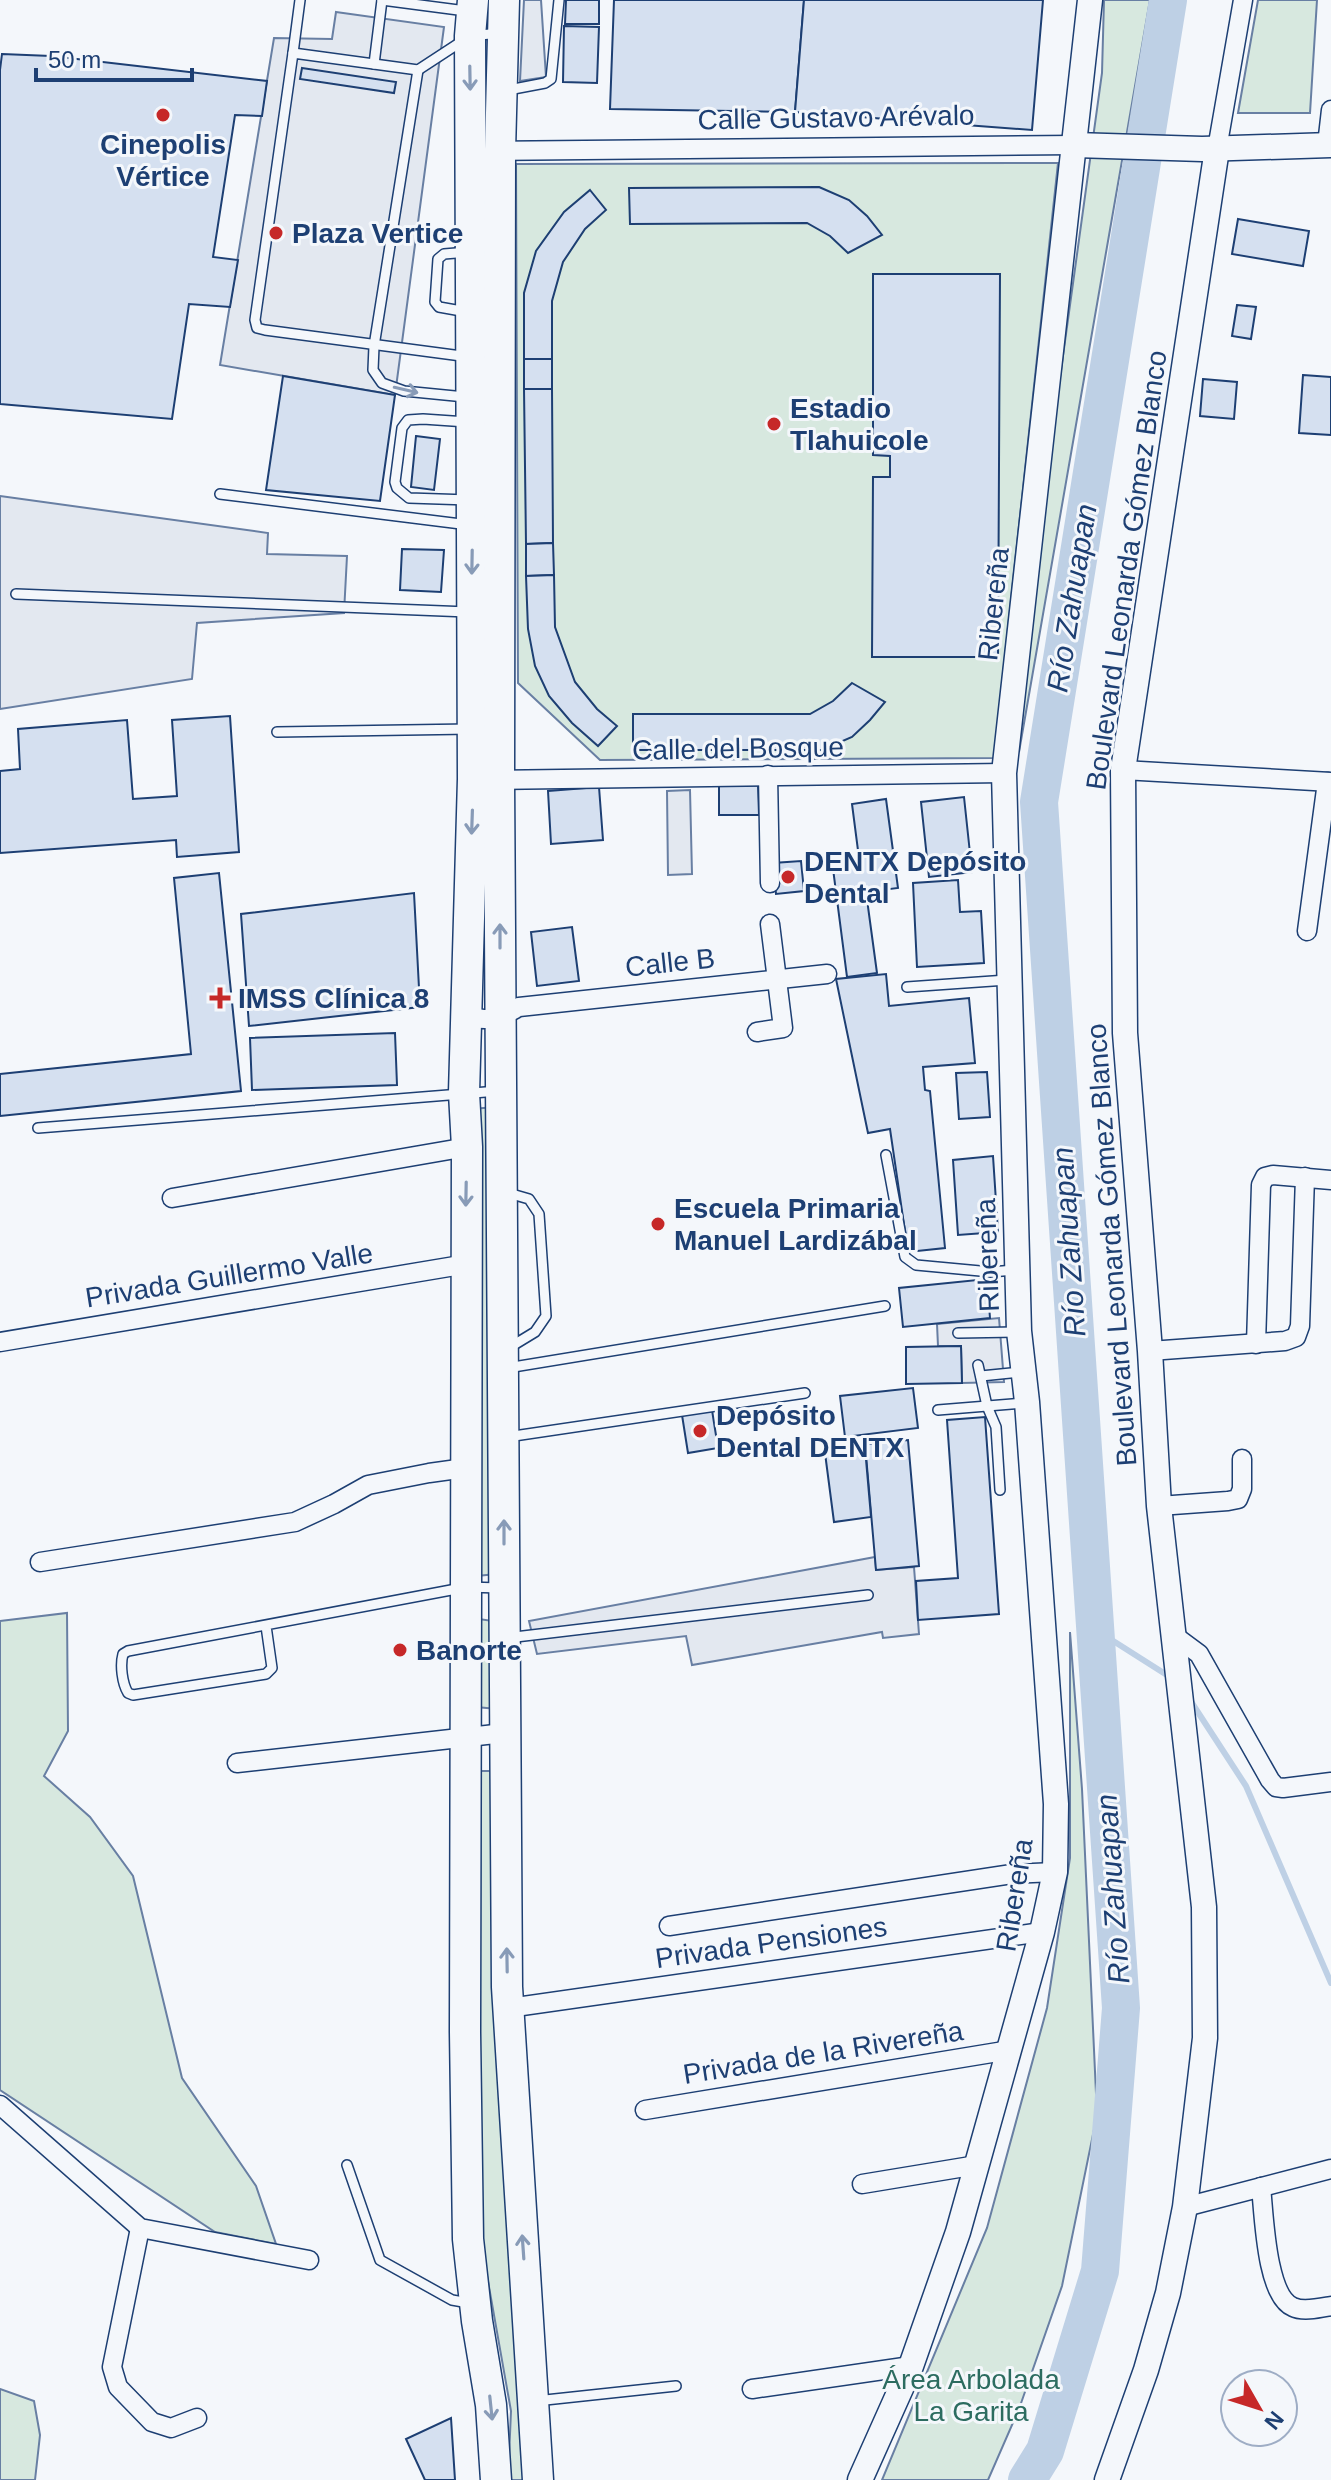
<svg xmlns="http://www.w3.org/2000/svg" width="1331" height="2480" font-family="Arial,sans-serif">
	<style>
		.green { fill: #d7e8df; stroke: #687fa3; stroke-width: 2 }
		.parking { fill: #e3e8f0; stroke: #687fa3; stroke-width: 2 }
		.lines { fill: none; stroke-linecap: round; stroke-linejoin: round }
		.stream { stroke: #bed0e5; stroke-width: 6 }
		.river { stroke: #bed0e5; stroke-width: 38 }
		.building { fill: #d5e0f0; stroke: #1d3f73; stroke-width: 2 }
		.service-casing { stroke: #1d3f73; stroke-width: 12 }
		.minor-casing { stroke: #1d3f73; stroke-width: 21 }
		.tertiary-casing { stroke: #1d3f73; stroke-width: 27 }
		.primary-casing { stroke: #1d3f73; stroke-width: 33 }
		.service { stroke: #f4f7fb; stroke-width: 9 }
		.minor { stroke: #f4f7fb; stroke-width: 18 }
		.tertiary { stroke: #f4f7fb; stroke-width: 24 }
		.primary { stroke: #f4f7fb; stroke-width: 30 }
		.oneway { stroke: #889bb7 }
		.poi-dot { fill: #c62828; stroke: #f4f7fb; stroke-width: 3 }
		.labels { text-anchor: middle; stroke-width: 6; stroke-linejoin: round; paint-order: stroke }
		.street-label { font-size: 28px; fill: #1d3f73; stroke: #f4f7fb }
		.poi-label { font-size: 28px; font-weight: bold; fill: #1d3f73; stroke: #f4f7fb; text-anchor: start }
		.park-label { font-size: 28px; fill: #2c6c60; stroke: #f4f7fb }
		.water-label { font-size: 30px; font-style: italic; fill: #1d3f73; stroke: #f4f7fb }
	</style>
	<rect width="100%" height="100%" fill="#f4f7fb"/>
	<g class="green">
		<path d="M1104,0H1150L1019,752L1034,566L1102,73Z"/>
		<path d="M1258,0H1317L1310,113H1238Z"/>
		<path d="M1058,163L994,758L600,760L518,683L516,164Z"/>
		<path d="M495,1107L496,1574L467,1577L472,1109Z"/>
		<path d="M67,1613L68,1731L44,1776L90,1817L133,1876L182,2078L256,2186L276,2244L215,2232L0,2090V1621Z"/>
		<path d="M472,1618L493,1621L497,1709L476,1707Z"/>
		<path d="M1070,1632L1082,1789L1097,2115L1062,2286L1019,2409L988,2480H882L987,2228L1047,2008L1070,1858Z"/>
		<path d="M473,1771H496L531,2480H508L511,2411L483,2253Z"/>
		<path d="M0,2389L34,2401L40,2435L35,2480H0Z"/>
	</g>
	<g class="parking">
		<path d="M524,0H541L546,77L520,81Z"/>
		<path d="M336,12L444,27L395,395L220,365L274,38L332,39Z"/>
		<path d="M0,496L268,533L267,554L347,556L344,613L197,623L192,679L0,709Z"/>
		<path d="M690,790L692,874L668,875L667,791Z"/>
		<path d="M999,1318L1004,1382L962,1383L961,1346H938L937,1324Z"/>
		<path d="M875,1557L876,1570L914,1567L919,1634L883,1638L882,1632L692,1665L686,1636L537,1654L529,1621Z"/>
	</g>
	<g class="lines">
		<g class="stream">
			<path d="M1096,1630L1170,1677"/>
			<path d="M1190,1700L1246,1786L1331,1983"/>
		</g>
		<path class="river" d="M1027,2480L1045,2451L1100,2271L1121,2008L1039,802L1168,0"/>
	</g>
	<g class="building">
		<path d="M566,0H599V24H565Z"/>
		<path d="M614,0H804L795,112L610,109Z"/>
		<path d="M804,0H1043L1032,130L795,112Z"/>
		<path d="M564,26L599,27L597,83L563,82Z"/>
		<path d="M2,54L51,56L267,81L262,116L235,115L213,257L238,260L230,307L189,304L172,419L0,404V70Z"/>
		<path d="M302,68L396,82L394,93L300,79Z"/>
		<path d="M819,187L849,200L867,216L882,235L848,253L830,236L807,223L630,224L629,188Z"/>
		<path d="M590,190L606,210L585,229L563,262L552,301V359H524V293L536,251L564,212Z"/>
		<path d="M1238,219L1309,231L1303,266L1232,254Z"/>
		<path d="M873,274H1000L998,657H872L873,477H890V456L873,455Z"/>
		<path d="M1237,305L1256,307L1251,339L1232,336Z"/>
		<rect x="524" y="359" width="28" height="30"/>
		<path d="M1303,375L1331,377V435L1299,433Z"/>
		<path d="M283,376L395,395L380,501L266,490Z"/>
		<path d="M1203,379L1237,382L1234,419L1200,416Z"/>
		<path d="M524,389H552L553,543L526,544Z"/>
		<path d="M416,436L440,439L434,490L411,487Z"/>
		<path d="M553,543L554,575L526,576V544Z"/>
		<path d="M402,549L444,550L441,592L400,590Z"/>
		<path d="M554,575L555,627L575,682L597,709L617,726L598,746L572,723L549,696L535,666L528,629L526,576Z"/>
		<path d="M852,683L885,702L870,720L852,737L822,750H633V714H810L833,701Z"/>
		<path d="M230,716L239,852L177,857L176,840L0,853V771L20,769L18,729L127,720L133,799L177,796L172,720Z"/>
		<path d="M758,785L759,815H719V786Z"/>
		<path d="M599,787L603,840L551,844L548,791Z"/>
		<path d="M964,797L972,872L929,877L921,802Z"/>
		<path d="M886,799L898,888L866,892L877,973L847,977L832,861L859,858L852,804Z"/>
		<path d="M801,861L804,891L776,894L773,863Z"/>
		<path d="M219,873L241,1091L0,1116V1074L191,1054L174,878Z"/>
		<path d="M958,880L960,912L981,911L984,963L917,967L913,883Z"/>
		<path d="M414,893L420,1007L249,1026L241,914Z"/>
		<path d="M572,927L579,981L537,986L531,932Z"/>
		<path d="M886,974L889,1006L969,998L975,1063L923,1067L925,1090L930,1091L945,1248L908,1252L890,1129L868,1133L836,979Z"/>
		<path d="M395,1033L397,1085L252,1090L250,1038Z"/>
		<path d="M987,1072L990,1117L959,1119L956,1073Z"/>
		<path d="M993,1156L998,1232L958,1235L953,1160Z"/>
		<path d="M987,1279L990,1318L903,1327L899,1288Z"/>
		<path d="M961,1346L962,1383L906,1384V1347Z"/>
		<path d="M913,1388L918,1428L845,1437L840,1396Z"/>
		<path d="M712,1410L718,1448L688,1453L682,1415Z"/>
		<path d="M985,1417L999,1614L918,1620L916,1581L958,1578L947,1420Z"/>
		<path d="M908,1440L919,1566L876,1570L865,1444Z"/>
		<path d="M865,1448L871,1517L834,1522L825,1453Z"/>
		<path d="M451,2418L455,2480H425L406,2439Z"/>
	</g>
	<g class="lines">
		<g class="service-casing">
			<g id="service">
				<path d="M382,0L466,11"/>
				<path d="M293,53L300,0"/>
				<path d="M374,64L382,0"/>
				<path d="M418,70L374,346L373,370L382,383L404,391L465,397"/>
				<path d="M508,90L545,83L551,79L559,0"/>
				<path d="M467,312L439,307L435,302L438,259L444,254L468,252"/>
				<path d="M469,357L265,330L257,328L255,320L293,53L418,70L470,36L500,33"/>
				<path d="M467,422L423,419L408,420L402,428L395,482L397,488L409,498L469,500"/>
				<path d="M220,494L469,525"/>
				<path d="M16,594L468,612"/>
				<path d="M277,732L470,729"/>
				<path d="M907,987L1007,980"/>
				<path d="M38,1128L498,1091"/>
				<path d="M886,1155L905,1257L916,1265L991,1272L1014,1270"/>
				<path d="M505,1192L529,1199L539,1214L546,1316L535,1332L507,1349"/>
				<path d="M958,1333L1016,1332"/>
				<path d="M978,1365L987,1406L996,1427L1000,1490"/>
				<path d="M507,1368L885,1306"/>
				<path d="M981,1376L1021,1372"/>
				<path d="M938,1410L1024,1403"/>
				<path d="M507,1437L805,1393"/>
				<path d="M266,1626L272,1668L266,1674L133,1695L128,1693C122,1683 120,1665 123,1654L128,1651L467,1587L500,1588"/>
				<path d="M507,1638L868,1595"/>
				<path d="M347,2165L380,2260L452,2300L469,2303"/>
				<path d="M536,2401L676,2386"/>
			</g>
		</g>
		<g class="minor-casing">
			<g id="minor">
				<path d="M1327,145L1331,110"/>
				<path d="M1217,149L1243,0"/>
				<path d="M494,151L1075,145"/>
				<path d="M1123,770L1331,782"/>
				<path d="M768,775L770,883"/>
				<path d="M491,780L1004,773"/>
				<path d="M1307,931L1327,782"/>
				<path d="M466,1015C487,1024 501,1017 519,1007L827,974"/>
				<path d="M757,1032L783,1028L770,924"/>
				<path d="M172,1198L467,1147"/>
				<path d="M0,1342L467,1264"/>
				<path d="M1256,1344L1261,1185L1265,1177L1273,1175L1331,1180"/>
				<path d="M1150,1351L1285,1341L1296,1337L1300,1326L1305,1177"/>
				<path d="M1159,1506L1228,1501L1238,1499L1242,1489V1459"/>
				<path d="M40,1562L295,1522L334,1504L368,1485L429,1473L465,1468"/>
				<path d="M1172,1634L1199,1654L1270,1780L1276,1787L1283,1788L1331,1782"/>
				<path d="M237,1763L504,1733"/>
				<path d="M669,1926L1012,1874L1055,1872"/>
				<path d="M508,2008L1042,1932"/>
				<path d="M0,2105L140,2228L309,2260"/>
				<path d="M645,2110L1010,2050"/>
				<path d="M862,2184L977,2165"/>
				<path d="M1261,2187C1264,2214 1266,2296 1293,2307C1303,2312 1320,2308 1331,2306"/>
				<path d="M1185,2207L1331,2169"/>
				<path d="M140,2228L112,2367L118,2387L152,2422L171,2428L197,2418"/>
				<path d="M752,2389L911,2366"/>
			</g>
		</g>
		<g class="tertiary-casing">
			<g id="tertiary">
				<path d="M1075,145L1202,149L1331,145"/>
				<path d="M860,2480L911,2366L958,2232L1042,1932L1055,1872L1056,1804L1027,1402L1019,1331L1004,773L1090,0"/>
				<path d="M1107,2480L1146,2370L1168,2293L1185,2207L1205,2038L1204,1907L1159,1506L1150,1351L1125,1033L1123,770L1217,149"/>
			</g>
		</g>
		<g class="primary-casing">
			<g id="primary">
				<path d="M473,0L470,36L473,779L464,1093L467,1147L465,2032L468,2239L477,2321L491,2405L496,2480"/>
				<path d="M504,0L500,151L499,780L507,1987L538,2480"/>
			</g>
		</g>
		<use href="#service" class="service"/>
		<use href="#minor" class="minor"/>
		<use href="#tertiary" class="tertiary"/>
		<use href="#primary" class="primary"/>
	</g>
	<defs><path id="oneway-shaft" d="M-6 0H5M1.5-3L5.5 0L1.5 3" fill="none" stroke-width="1.6" stroke-linecap="round" stroke-linejoin="round" transform="scale(2)"/></defs>
	<g class="oneway">
		<use href="#oneway-shaft" transform="translate(470 78) rotate(89)"/>
		<use href="#oneway-shaft" transform="translate(406 390) rotate(13)"/>
		<use href="#oneway-shaft" transform="translate(472 562) rotate(91)"/>
		<use href="#oneway-shaft" transform="translate(472 822) rotate(92)"/>
		<use href="#oneway-shaft" transform="translate(500 936) rotate(-90)"/>
		<use href="#oneway-shaft" transform="translate(466 1194) rotate(91)"/>
		<use href="#oneway-shaft" transform="translate(504 1532) rotate(-90)"/>
		<use href="#oneway-shaft" transform="translate(507 1960) rotate(-91)"/>
		<use href="#oneway-shaft" transform="translate(523 2247) rotate(-94)"/>
		<use href="#oneway-shaft" transform="translate(491 2408) rotate(84)"/>
	</g>
	<g class="poi-dot">
		<circle cx="163" cy="115" r="8"/>
		<circle cx="276" cy="233" r="8"/>
		<circle cx="774" cy="424" r="8"/>
		<circle cx="788" cy="877" r="8"/>
		<path d="M216 986h8v8h8v8h-8v8h-8v-8h-8v-8h8z"/>
		<circle cx="658" cy="1224" r="8"/>
		<circle cx="700" cy="1431" r="8"/>
		<circle cx="400" cy="1650" r="8"/>
	</g>
	<g class="labels">
		<g class="street-label">
			<text transform="translate(836 117) rotate(-1)" y="10">Calle Gustavo Arévalo</text>
			<text transform="translate(1126 570) rotate(-82)" y="10">Boulevard Leonarda Gómez Blanco</text>
			<text transform="translate(993 604) rotate(-84)" y="10">Ribereña</text>
			<text transform="translate(738 748) rotate(-1)" y="10">Calle del Bosque</text>
			<text transform="translate(670 962) rotate(-6)" y="10">Calle B</text>
			<text transform="translate(1111 1245) rotate(-94)" y="10">Boulevard Leonarda Gómez Blanco</text>
			<text transform="translate(987 1255) rotate(-92)" y="10">Ribereña</text>
			<text transform="translate(229 1275) rotate(-9)" y="10">Privada Guillermo Valle</text>
			<text transform="translate(1014 1895) rotate(-81)" y="10">Ribereña</text>
			<text transform="translate(771 1942) rotate(-8)" y="10">Privada Pensiones</text>
			<text transform="translate(823 2052) rotate(-9)" y="10">Privada de la Rivereña</text>
		</g>
		<g class="poi-label">
			<text x="163" y="154" text-anchor="middle">Cinepolis<tspan x="163" dy="32">Vértice</tspan></text>
			<text x="292" y="243">Plaza Vertice</text>
			<text x="790" y="418">Estadio<tspan x="790" dy="32">Tlahuicole</tspan></text>
			<text x="804" y="871">DENTX Depósito<tspan x="804" dy="32">Dental</tspan></text>
			<text x="238" y="1008">IMSS Clínica 8</text>
			<text x="674" y="1218">Escuela Primaria<tspan x="674" dy="32">Manuel Lardizábal</tspan></text>
			<text x="716" y="1425">Depósito<tspan x="716" dy="32">Dental DENTX</tspan></text>
			<text x="416" y="1660">Banorte</text>
		</g>
		<g class="park-label">
			<text x="971" y="2389">Área Arbolada<tspan x="971" dy="32">La Garita</tspan></text>
		</g>
		<g class="water-label">
			<text transform="translate(1072 598) rotate(-81)" y="10">Río Zahuapan</text>
			<text transform="translate(1069 1242) rotate(-94)" y="10">Río Zahuapan</text>
			<text transform="translate(1113 1889) rotate(-94)" y="10">Río Zahuapan</text>
		</g>
	</g>
	<g transform="translate(1259 2408) rotate(129)"><circle r="38" fill="#f4f7fb" stroke="#9eadc5" stroke-width="2"/>
	<path d="M0-6L14 30L0 20L-14 30Z" fill="#c62828"/>
	<text y="-12" font-size="22" font-weight="bold" text-anchor="middle" fill="#1d3f73">N</text>
	</g>
	<path d="M36 68v12h156v-12" fill="none" stroke="#1d3f73" stroke-width="4"/>
	<text x="48" y="68" font-size="24" fill="#1d3f73" stroke="#f4f7fb" stroke-width="6" paint-order="stroke">50 m</text>
</svg>
